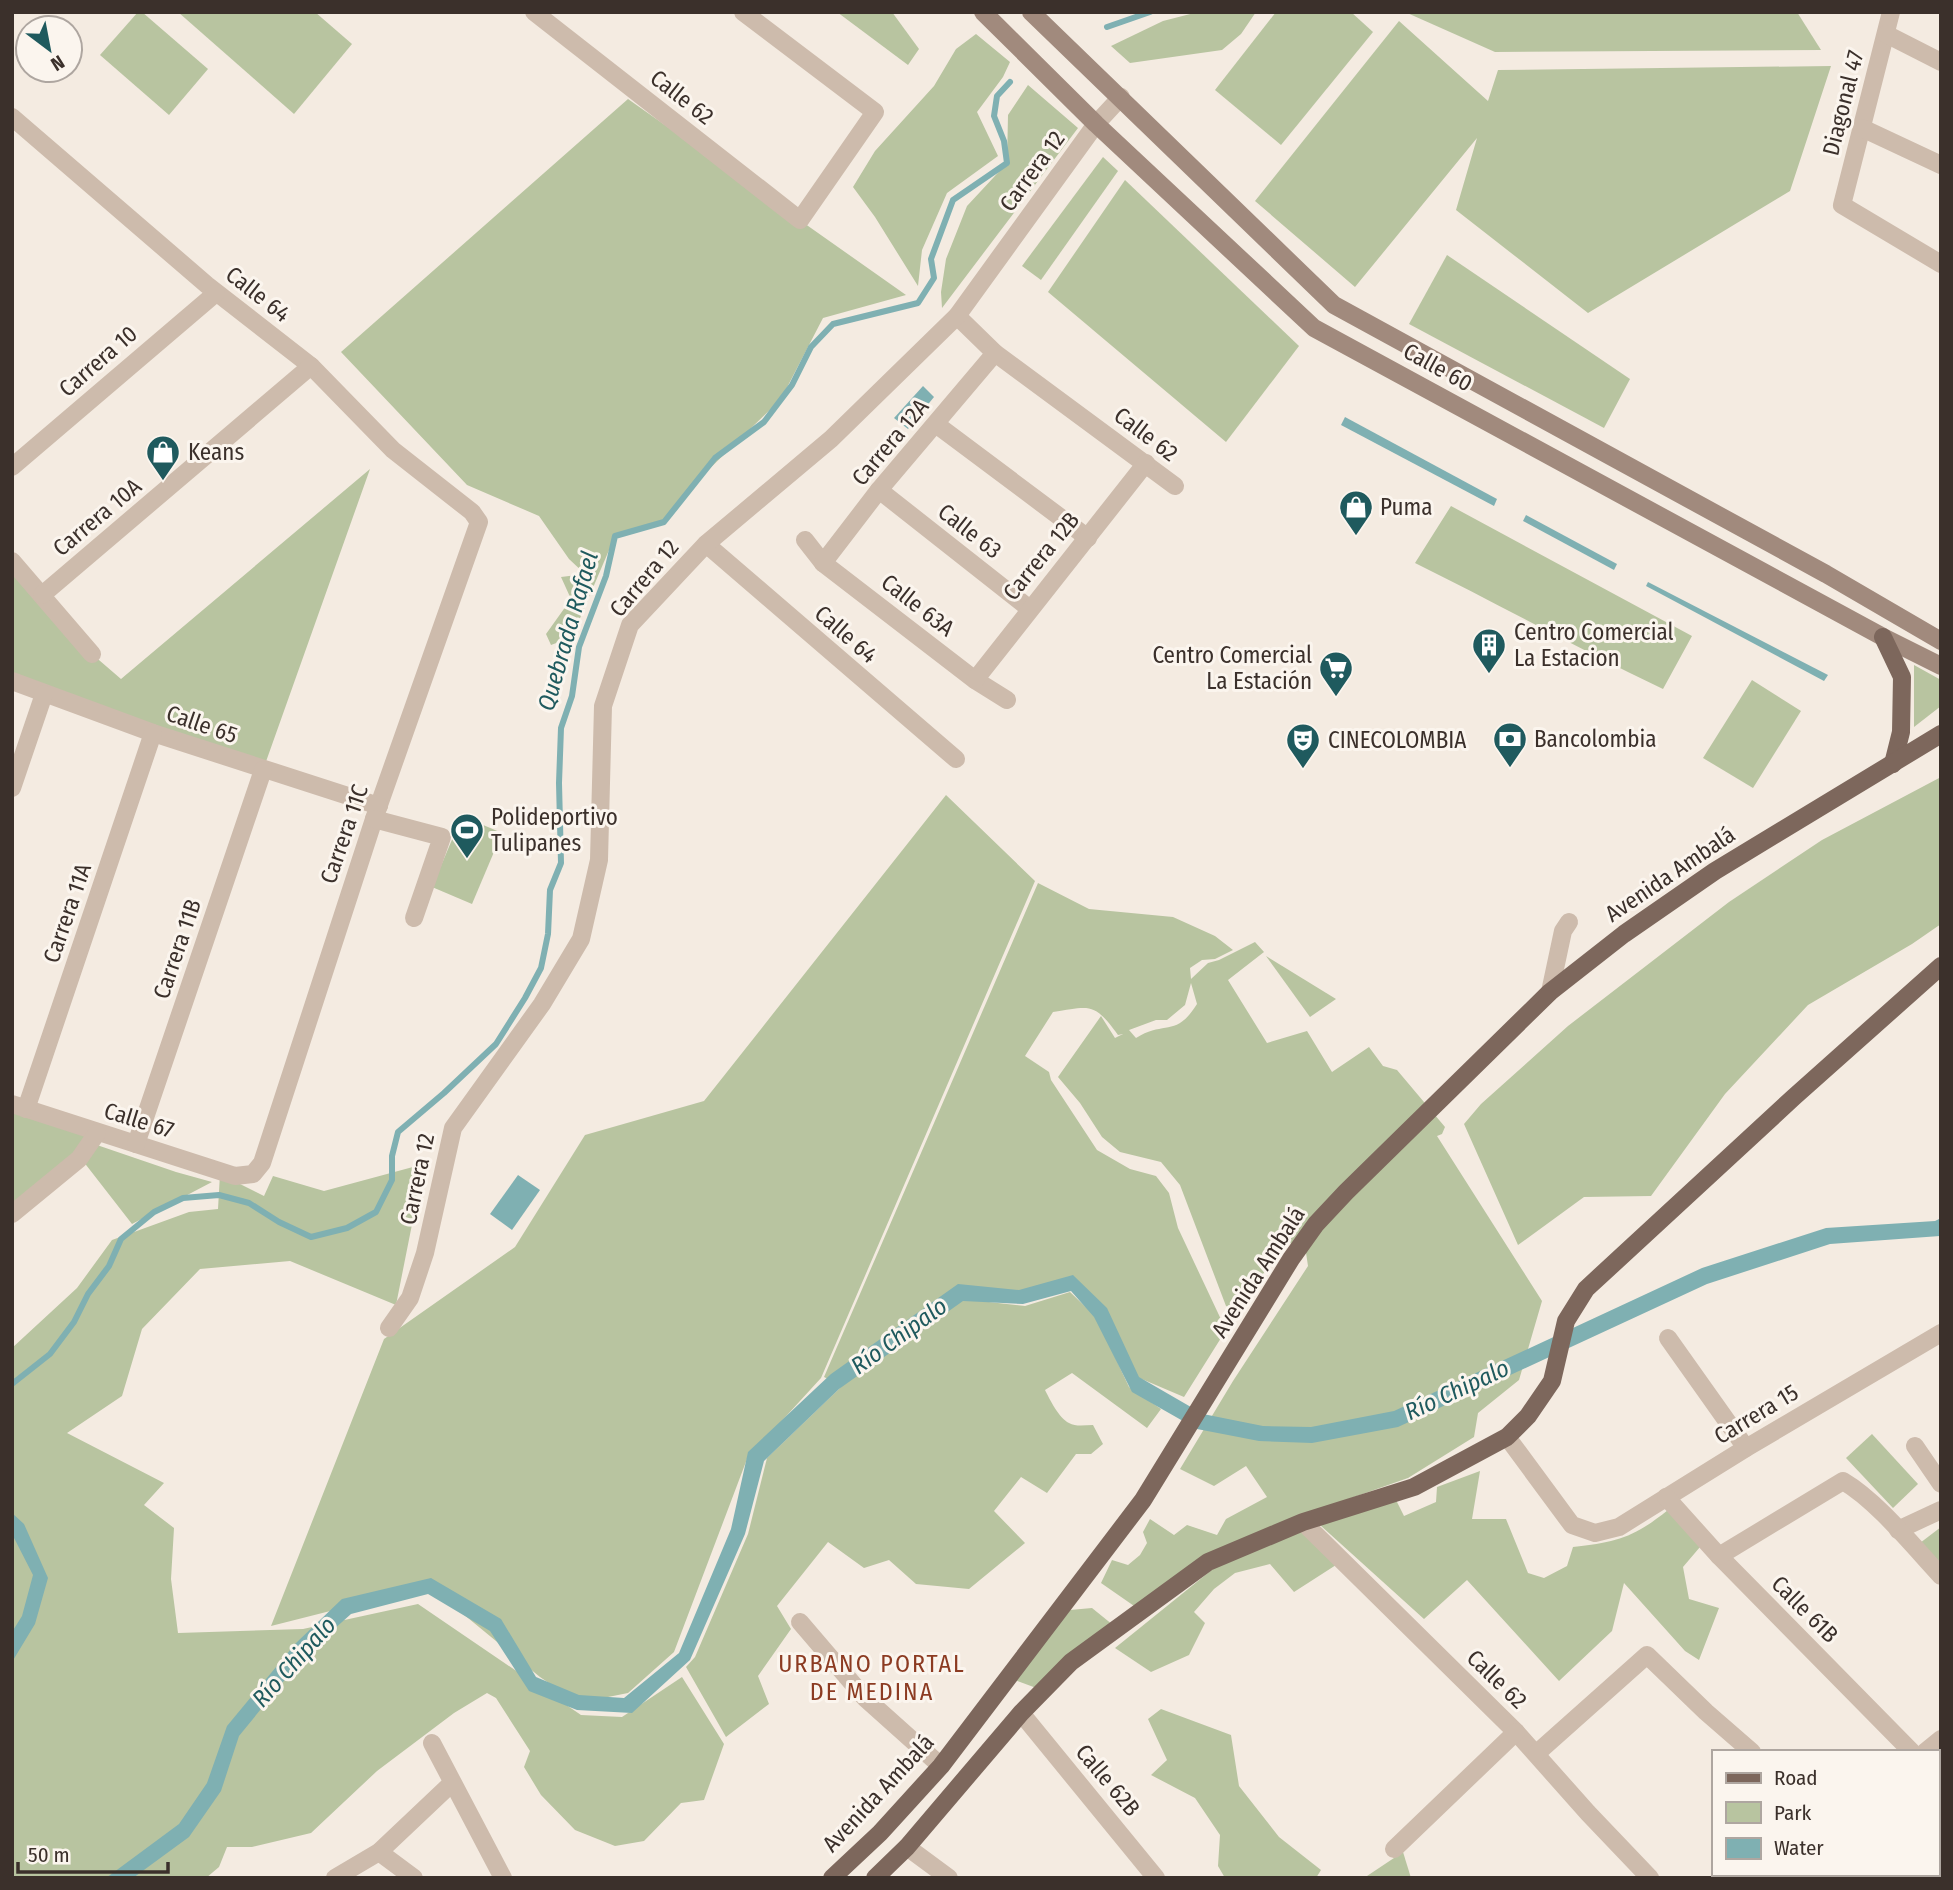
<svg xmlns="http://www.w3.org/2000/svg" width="1953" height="1890" font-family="'Fira Sans Condensed',sans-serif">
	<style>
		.green { fill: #b8c4a0; fill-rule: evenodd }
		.water { fill: #7fb0b2 }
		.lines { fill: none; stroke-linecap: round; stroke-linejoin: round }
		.stream { stroke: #7fb0b2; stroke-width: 6 }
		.street { stroke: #cdbbac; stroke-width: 18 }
		.secondary { stroke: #a18a7d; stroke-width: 18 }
		.primary { stroke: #7d675c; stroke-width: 18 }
		.labels { text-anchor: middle; stroke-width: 6; stroke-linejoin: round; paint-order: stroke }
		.street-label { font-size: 23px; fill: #3b302b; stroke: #fbf5ee }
		.poi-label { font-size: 23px; fill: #3b302b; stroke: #fbf5ee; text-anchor: start }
		.water-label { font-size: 24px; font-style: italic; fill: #1f5a5e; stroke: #fbf5ee }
		.neighbourhood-label { font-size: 24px; letter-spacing: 2px; fill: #8c3b22; stroke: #fbf5ee }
	</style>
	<rect width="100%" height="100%" fill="#f4ebe1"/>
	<g class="green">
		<path d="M138,12H142L208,69L169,115L100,55Z"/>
		<path d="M178,12H315L352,44L294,114Z"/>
		<path d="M837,12H892L919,49L908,65Z"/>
		<path d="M1198,12H1256L1241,34L1222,50L1130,63L1111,46L1163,21Z"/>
		<path d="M1276,12H1351L1373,32L1281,145L1215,90Z"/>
		<path d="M1405,12H1797L1821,50L1495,52Z"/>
		<path d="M1399,21L1488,101L1498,70L1831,66L1790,191L1588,313L1456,210L1477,138L1355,287L1255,201Z"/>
		<path d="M976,34L1010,62L1003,77L977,112L998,156L947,193L922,250L918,286L875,217L853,187L875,151L934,86L956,49Z"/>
		<path d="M1028,85L1078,128L942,308L941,292L946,259L967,206L1007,163L1008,115Z"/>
		<path d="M628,99L906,295L823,318L781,399L699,479L664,522L615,536L572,637L551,645L546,634L571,599L561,577L585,574L569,559L539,516L467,485L341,352Z"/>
		<path d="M1103,157L1118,171L1041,280L1022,266Z"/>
		<path d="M1125,180L1299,346L1226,442L1048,292Z"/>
		<path d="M1447,255L1630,379L1604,428L1409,324Z"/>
		<path d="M370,469L263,770L12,681V569L92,654L121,679Z"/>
		<path d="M1451,506L1692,636L1663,689C1579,649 1498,604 1415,563Z"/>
		<path d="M1914,665L1941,680V706L1914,727Z"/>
		<path d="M1752,680L1801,711L1753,788L1703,758Z"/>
		<path d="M1941,777V924L1912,944L1808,1005L1725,1094L1651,1196L1584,1197L1518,1245L1464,1124L1481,1104L1568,1026L1729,902L1822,840Z"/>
		<path d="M946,795L1035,881L821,1378L747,1459L674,1652L628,1693L578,1703L540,1677L429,1586L271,1626L384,1339L515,1247L585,1135L704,1101Z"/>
		<path d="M462,816L502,833L472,904L432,887Z"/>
		<path d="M1038,883L1089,909L1173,917L1215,936L1233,950L1215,959L1202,960L1190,968L1191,979L1208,963L1219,960L1255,942L1264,952L1228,980L1267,1043L1307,1031L1332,1072L1369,1047L1383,1066L1397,1070L1445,1127L1442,1134L1437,1136L1542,1301L1519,1380L1478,1413L1474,1437L1408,1478L1303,1515L1137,1608L1101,1583L1112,1560L1128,1565L1140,1555L1147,1543L1143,1532L1150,1519L1174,1535L1187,1525L1217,1535L1226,1519L1267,1497L1246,1466L1214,1486L1180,1469L1233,1381L1308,1266L1305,1246L1296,1248L1287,1240L1237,1311L1226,1306L1180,1185L1161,1162L1120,1152L1102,1137L1080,1103L1058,1077L1101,1016L1115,1038L1123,1034L1118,1035C1094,1002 1091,1006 1053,1012L1025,1056L1049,1072L1051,1080L1097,1150L1130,1169L1156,1176L1169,1193L1178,1228L1226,1330L1184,1397L1137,1377L1072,1279L1021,1294L959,1289L830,1380L824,1377ZM1191,983L1197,1004C1176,1038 1165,1020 1136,1038L1129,1030L1156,1020H1167L1185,1005Z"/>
		<path d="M1266,956L1336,999L1310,1017Z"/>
		<path d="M12,1104L97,1133L12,1214Z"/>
		<path d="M94,1144L176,1172L212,1182L132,1224L83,1161Z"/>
		<path d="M424,1164L396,1305L290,1261L200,1269L142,1329L122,1396L67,1433L164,1483L144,1505L174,1528L171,1579L178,1633L303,1629L418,1604L581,1715L622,1717L682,1677L724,1744L704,1800L681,1803L644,1841L615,1846L575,1830L541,1795L524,1767L530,1751L496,1698L487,1693L454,1713L377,1771L311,1833L252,1847H227L219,1867L206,1878H12V1348L77,1288L112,1240L189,1212L218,1209L220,1174L264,1196L273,1176L324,1191Z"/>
		<path d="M1070,1292L1096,1317L1129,1387L1161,1409L1147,1428L1072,1373L1045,1390C1050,1400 1059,1418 1069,1423C1076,1427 1085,1425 1093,1425L1103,1444L1091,1454H1076L1047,1493L1021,1477L994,1511L1025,1543L969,1589L916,1584L889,1560L864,1568L828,1542L777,1606L791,1629L758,1676L769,1704L726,1737L686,1667L695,1657L748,1534L767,1458L842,1386L962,1299L1025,1306Z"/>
		<path d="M1872,1434L1918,1484L1893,1508L1846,1458Z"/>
		<path d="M1480,1471L1472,1519H1506L1528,1573L1544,1578L1567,1566L1573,1547C1617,1542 1633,1538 1668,1510L1700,1547L1683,1567L1689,1599L1719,1608L1699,1660L1685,1651L1624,1583L1612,1631L1559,1681L1467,1580L1424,1619L1320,1525L1396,1500L1404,1516L1436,1502L1437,1487Z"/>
		<path d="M1941,1527V1568L1920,1543Z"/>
		<path d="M1299,1530L1336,1565L1294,1592L1270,1564L1235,1573L1214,1589L1194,1612L1205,1623L1189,1655L1151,1672L1115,1648L1224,1560Z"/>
		<path d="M1092,1608L1113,1625L1039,1689L1015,1680L1070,1610Z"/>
		<path d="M1161,1709L1231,1735L1239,1786L1279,1837L1321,1870L1316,1878H1225L1218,1866L1220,1835L1195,1798L1151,1775L1167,1760L1148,1719Z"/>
		<path d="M1403,1852L1411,1878H1364Z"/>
	</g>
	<g class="water">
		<path d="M923,386L934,397L908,429L894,418Z"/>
		<path d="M1345,417L1497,499L1494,506L1341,425Z"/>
		<path d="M1526,515L1617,564L1614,570L1523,521Z"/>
		<path d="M1648,582L1828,675L1824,681L1646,586Z"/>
		<path d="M518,1175L540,1190L512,1230L490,1214Z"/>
		<path d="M1941,1218L1940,1236L1830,1244L1707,1284L1398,1427L1312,1443L1259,1441L1197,1429L1132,1392L1094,1317L1071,1291L1023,1304L963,1301L839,1389L764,1461L745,1534L690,1660L632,1713L577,1710L529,1691L490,1631L428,1594L351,1614L305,1655L239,1736L221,1791L189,1837L133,1878H106L179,1824L207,1783L227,1726L296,1643L342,1599L431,1578L501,1619L536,1677L579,1695L624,1698L679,1653L731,1529L748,1452L831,1374L958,1284L1019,1290L1073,1275L1107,1308L1139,1377L1203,1414L1263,1426L1311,1427L1394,1411L1702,1268L1826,1228L1935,1221Z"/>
		<path d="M12,1513L24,1524L48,1578L35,1624L12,1662V1632L22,1616L33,1575L12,1534Z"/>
	</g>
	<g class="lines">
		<g class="stream">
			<path d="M1107,27L1150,12"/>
			<path d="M12,1384L50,1354L74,1322L88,1294L109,1266L121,1239L154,1212L183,1198L219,1195L249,1203L279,1222L311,1237L347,1228L376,1212L392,1180V1156L398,1132L444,1093L496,1044L525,998L541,968L548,934L550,890L561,863L559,783L561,728L572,696L579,647L606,576L615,536L664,522L715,458L764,422L792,385L811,347L833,324L918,303L934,278L931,259L953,200L1007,163L1004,141L994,116L997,96L1010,82"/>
		</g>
		<g class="street">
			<path d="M534,12L800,220L875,112L743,12"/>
			<path d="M1891,12L1842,205L1941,264"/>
			<path d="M1886,34L1941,62"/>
			<path d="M12,117L207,285L311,366L393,450L472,512L479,522L374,819L262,1163L253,1174L235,1176L12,1104"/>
			<path d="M1862,128L1941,165"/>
			<path d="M957,316L995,353L1175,486"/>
			<path d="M937,425L1088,538"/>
			<path d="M12,467L216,293"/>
			<path d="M879,490L1030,609"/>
			<path d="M805,540L823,563L975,680L1007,700"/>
			<path d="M706,544L956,759"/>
			<path d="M12,561L92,654"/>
			<path d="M823,563L879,490L995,353"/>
			<path d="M42,595L311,366"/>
			<path d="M975,680L1146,463"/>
			<path d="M12,681L153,733L379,806"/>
			<path d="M12,788L44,694"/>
			<path d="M374,819L442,837L414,918"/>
			<path d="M1550,992L1563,931L1569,922"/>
			<path d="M26,1109L153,733"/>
			<path d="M136,1144L263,770"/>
			<path d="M12,1214L79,1159L97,1133"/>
			<path d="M389,1328L410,1298L425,1253L453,1128L542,1004L581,939L599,860L603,706L630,625L706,544L831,439L957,316L1096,124L1121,97"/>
			<path d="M1668,1338L1746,1448"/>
			<path d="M1507,1437L1572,1525L1595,1533L1619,1527L1746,1448L1941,1333"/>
			<path d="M1915,1446L1941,1484"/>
			<path d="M1666,1497L1719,1556L1912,1752"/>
			<path d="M1303,1522L1516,1732L1588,1813L1650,1878"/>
			<path d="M1898,1530L1941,1510"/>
			<path d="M1719,1556L1843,1481C1877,1501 1913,1546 1941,1576"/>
			<path d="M800,1622L865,1698L941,1766"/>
			<path d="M1021,1713L1156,1878"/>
			<path d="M432,1743L503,1878"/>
			<path d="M1925,1752L1941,1739"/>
			<path d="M1537,1753L1647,1655L1706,1712L1752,1752"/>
			<path d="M907,1847L949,1878"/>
			<path d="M1394,1849L1516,1732"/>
			<path d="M379,1852L414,1878"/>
			<path d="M335,1878L379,1852L452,1783"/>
			<path d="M1781,1878L1785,1874"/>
		</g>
		<g class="secondary">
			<path d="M983,12L1096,124L1314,328L1883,637L1941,666"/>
			<path d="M1031,12L1334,305L1826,574L1941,641"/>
		</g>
		<g class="primary">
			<path d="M1883,637L1902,677L1901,732L1893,764"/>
			<path d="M832,1878L880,1833L941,1766L1143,1500L1291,1259L1316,1224L1346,1192L1550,992L1624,934L1715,871L1941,734"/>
			<path d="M875,1878L907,1847L1021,1713L1071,1662L1208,1562L1303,1522L1414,1487L1507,1437L1528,1416L1552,1381L1566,1321L1586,1289L1794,1097L1941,966"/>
		</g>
	</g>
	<defs>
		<g id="shop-pin" transform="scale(1.75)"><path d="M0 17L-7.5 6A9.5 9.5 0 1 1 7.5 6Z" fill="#1f5a5e" stroke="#fbf5ee"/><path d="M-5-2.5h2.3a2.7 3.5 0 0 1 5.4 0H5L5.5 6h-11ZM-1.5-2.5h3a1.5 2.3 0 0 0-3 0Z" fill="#fff"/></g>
		<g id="building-pin" transform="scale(1.75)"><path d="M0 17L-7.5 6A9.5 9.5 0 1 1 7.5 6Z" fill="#1f5a5e" stroke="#fbf5ee"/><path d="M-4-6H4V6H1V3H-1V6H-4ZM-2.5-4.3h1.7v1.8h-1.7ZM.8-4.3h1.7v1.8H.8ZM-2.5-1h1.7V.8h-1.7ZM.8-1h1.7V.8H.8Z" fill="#fff"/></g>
		<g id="supermarket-pin" transform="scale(1.75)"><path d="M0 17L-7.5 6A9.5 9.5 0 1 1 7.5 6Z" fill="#1f5a5e" stroke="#fbf5ee"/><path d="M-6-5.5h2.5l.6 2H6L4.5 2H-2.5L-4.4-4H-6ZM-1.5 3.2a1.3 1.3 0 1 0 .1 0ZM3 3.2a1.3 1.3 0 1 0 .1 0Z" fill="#fff"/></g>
		<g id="bank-pin" transform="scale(1.75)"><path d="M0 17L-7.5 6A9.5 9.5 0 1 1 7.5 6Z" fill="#1f5a5e" stroke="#fbf5ee"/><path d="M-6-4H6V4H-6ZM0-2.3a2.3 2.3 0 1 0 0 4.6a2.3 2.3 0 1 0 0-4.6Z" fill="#fff"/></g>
		<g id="theatre-pin" transform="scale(1.75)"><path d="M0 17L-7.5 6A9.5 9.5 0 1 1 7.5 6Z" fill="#1f5a5e" stroke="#fbf5ee"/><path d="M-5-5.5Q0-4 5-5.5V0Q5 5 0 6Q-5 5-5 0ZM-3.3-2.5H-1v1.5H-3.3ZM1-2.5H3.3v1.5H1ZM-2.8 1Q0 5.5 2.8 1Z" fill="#fff"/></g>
		<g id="stadium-pin" transform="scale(1.75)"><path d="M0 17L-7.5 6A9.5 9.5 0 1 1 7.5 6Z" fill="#1f5a5e" stroke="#fbf5ee"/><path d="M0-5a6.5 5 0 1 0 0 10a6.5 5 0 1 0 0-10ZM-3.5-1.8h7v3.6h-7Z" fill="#fff"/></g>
	</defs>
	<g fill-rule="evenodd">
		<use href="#shop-pin" x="163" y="452"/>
		<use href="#shop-pin" x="1356" y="507"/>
		<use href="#building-pin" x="1489" y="645"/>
		<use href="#supermarket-pin" x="1336" y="668"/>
		<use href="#bank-pin" x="1510" y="739"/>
		<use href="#theatre-pin" x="1303" y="740"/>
		<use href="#stadium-pin" x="467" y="830"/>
	</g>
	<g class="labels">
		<g class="street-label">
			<text transform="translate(682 97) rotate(38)" y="8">Calle 62</text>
			<text transform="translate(1843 103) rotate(-76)" y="8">Diagonal 47</text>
			<text transform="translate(1032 171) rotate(-54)" y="8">Carrera 12</text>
			<text transform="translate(258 294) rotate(38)" y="8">Calle 64</text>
			<text transform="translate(98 361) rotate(-41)" y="8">Carrera 10</text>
			<text transform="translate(1438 367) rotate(29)" y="8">Calle 60</text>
			<text transform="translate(1146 434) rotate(37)" y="8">Calle 62</text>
			<text transform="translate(890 442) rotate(-50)" y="8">Carrera 12A</text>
			<text transform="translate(97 517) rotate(-40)" y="8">Carrera 10A</text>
			<text transform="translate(970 531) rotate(38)" y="8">Calle 63</text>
			<text transform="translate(1041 556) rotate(-51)" y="8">Carrera 12B</text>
			<text transform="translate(644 578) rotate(-50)" y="8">Carrera 12</text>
			<text transform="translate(918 605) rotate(38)" y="8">Calle 63A</text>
			<text transform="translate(846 634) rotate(41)" y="8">Calle 64</text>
			<text transform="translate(202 724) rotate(19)" y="8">Calle 65</text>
			<text transform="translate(344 834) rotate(-71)" y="8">Carrera 11C</text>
			<text transform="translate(1670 874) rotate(-34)" y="8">Avenida Ambalá</text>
			<text transform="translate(67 913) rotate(-71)" y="8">Carrera 11A</text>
			<text transform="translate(177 949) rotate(-71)" y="8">Carrera 11B</text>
			<text transform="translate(139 1120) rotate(17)" y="8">Calle 67</text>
			<text transform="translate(417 1179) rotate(-78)" y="8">Carrera 12</text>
			<text transform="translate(1258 1272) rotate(-57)" y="8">Avenida Ambalá</text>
			<text transform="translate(1756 1414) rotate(-31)" y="8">Carrera 15</text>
			<text transform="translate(1805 1609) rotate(45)" y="8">Calle 61B</text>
			<text transform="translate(1497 1679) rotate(44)" y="8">Calle 62</text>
			<text transform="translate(1108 1780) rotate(50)" y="8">Calle 62B</text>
			<text transform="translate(878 1793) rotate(-47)" y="8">Avenida Ambalá</text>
		</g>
		<g class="poi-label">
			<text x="188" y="460">Keans</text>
			<text x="1380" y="515">Puma</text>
			<text x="1514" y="640">Centro Comercial<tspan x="1514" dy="26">La Estacion</tspan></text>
			<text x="1312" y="663" text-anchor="end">Centro Comercial<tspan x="1312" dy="26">La Estación</tspan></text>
			<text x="1534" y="747">Bancolombia</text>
			<text x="1328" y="748">CINECOLOMBIA</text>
			<text x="491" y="825">Polideportivo<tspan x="491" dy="26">Tulipanes</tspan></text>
		</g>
		<g class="water-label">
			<text transform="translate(568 631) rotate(-74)" y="8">Quebrada Rafael</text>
			<text transform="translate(899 1336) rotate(-36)" y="8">Río Chipalo</text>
			<text transform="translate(1457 1390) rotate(-25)" y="8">Río Chipalo</text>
			<text transform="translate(294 1662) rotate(-48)" y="8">Río Chipalo</text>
		</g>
		<g class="neighbourhood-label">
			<text x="872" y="1672">URBANO PORTAL<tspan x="872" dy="28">DE MEDINA</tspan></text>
		</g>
	</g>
	<rect width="1953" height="1890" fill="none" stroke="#3b302b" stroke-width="28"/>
	<rect x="1712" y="1750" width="228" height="126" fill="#fbf5ee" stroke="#aea6a0" stroke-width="2"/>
	<rect x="1726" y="1773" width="35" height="10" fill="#7d675c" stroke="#aea6a0" stroke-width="2"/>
	<text x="1774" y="1785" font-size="21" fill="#3b302b">Road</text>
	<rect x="1726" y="1802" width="35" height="21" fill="#b8c4a0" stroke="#aea6a0" stroke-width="2"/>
	<text x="1774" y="1820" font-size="21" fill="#3b302b">Park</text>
	<rect x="1726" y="1838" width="35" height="21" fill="#7fb0b2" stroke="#aea6a0" stroke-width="2"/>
	<text x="1774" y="1855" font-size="21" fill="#3b302b">Water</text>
	<g transform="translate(49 49) rotate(148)"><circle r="33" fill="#fbf5ee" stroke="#aea6a0" stroke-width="2"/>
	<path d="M0-5L12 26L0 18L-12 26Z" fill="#1f5a5e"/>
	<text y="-10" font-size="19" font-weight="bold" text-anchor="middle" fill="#3b302b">N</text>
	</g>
	<path d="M18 1862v10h150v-10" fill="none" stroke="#3b302b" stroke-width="3.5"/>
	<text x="28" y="1862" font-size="21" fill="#3b302b" stroke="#fbf5ee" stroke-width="5" paint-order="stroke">50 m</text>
</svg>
